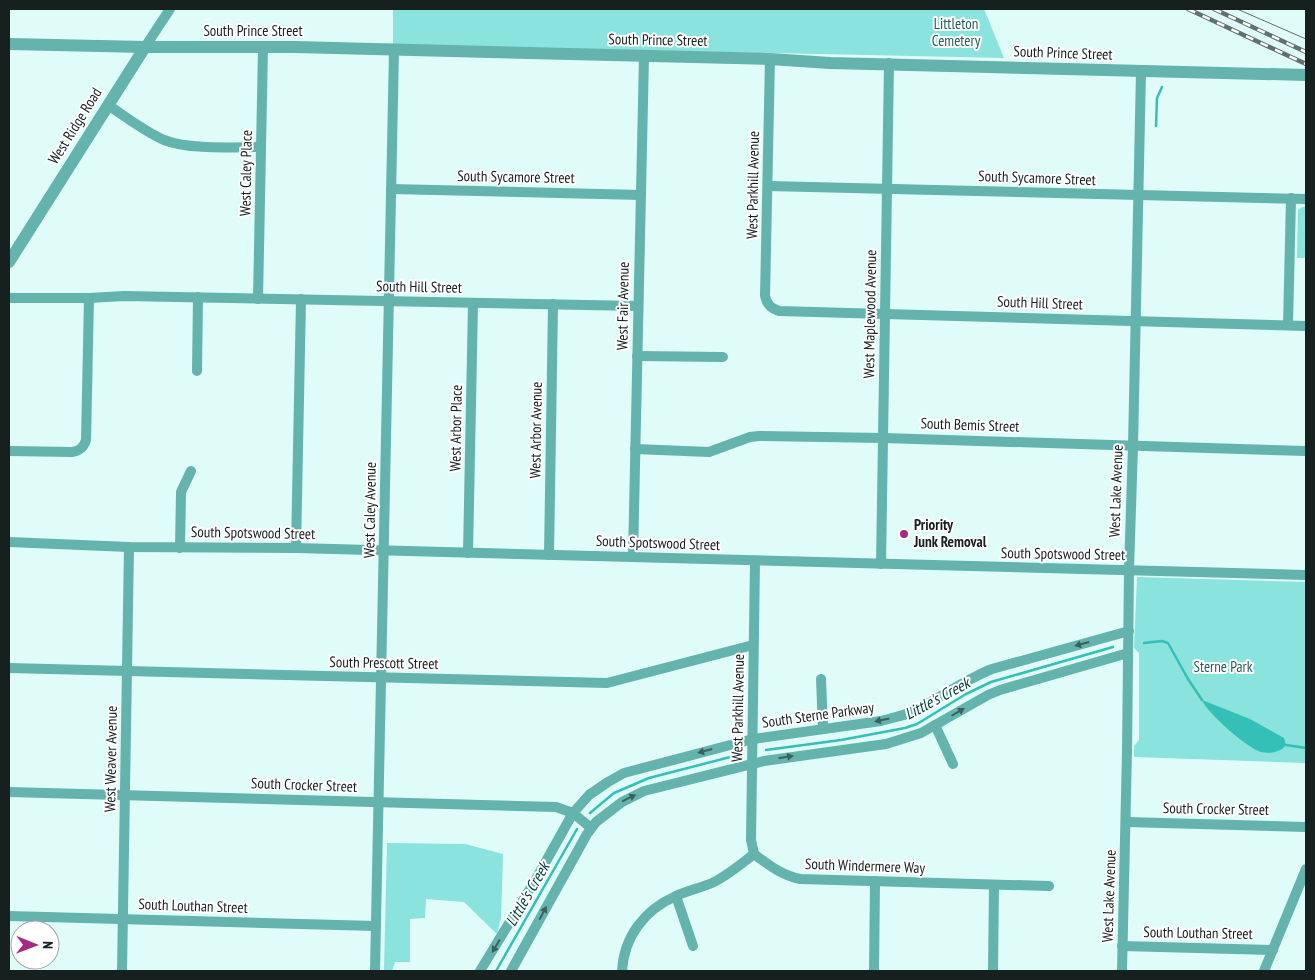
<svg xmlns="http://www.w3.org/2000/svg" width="1315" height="980" font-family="'PT Sans Narrow',sans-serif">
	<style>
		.green { fill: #8ae3dc }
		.water { fill: #34bfb7 }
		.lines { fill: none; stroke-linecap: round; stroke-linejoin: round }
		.stream { stroke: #34bfb7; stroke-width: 2.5 }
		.minor { stroke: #64b3ad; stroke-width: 10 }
		.tertiary { stroke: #64b3ad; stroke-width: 12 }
		.tram { stroke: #5f706f; stroke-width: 1 }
		.rail-casing { stroke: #5f706f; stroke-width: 4.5 }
		.rail { stroke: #fff; stroke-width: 2.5; stroke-dasharray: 8; stroke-linecap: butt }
		.oneway { fill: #39625f }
		.poi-dot { fill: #a12b85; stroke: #fff; stroke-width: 2 }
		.labels { text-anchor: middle; stroke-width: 4; stroke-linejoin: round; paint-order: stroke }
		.park-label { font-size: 15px; fill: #275e5a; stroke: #fff }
		.street-label { font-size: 15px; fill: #16201f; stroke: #fff }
		.poi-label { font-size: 15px; font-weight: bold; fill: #16201f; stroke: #fff; text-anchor: start }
		.water-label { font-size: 16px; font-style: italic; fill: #01413e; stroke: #fff }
	</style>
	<rect width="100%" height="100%" fill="#dffcf9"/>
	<g class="green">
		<path d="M393,9H984L1004,58L393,45Z"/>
		<path d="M1302,207H1306V258H1297L1298,210Z"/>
		<path d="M1137,577L1306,582V763L1134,757V746L1139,740V653L1134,648Z"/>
		<path d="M387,843L465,844L503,854L501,918L497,934L464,902L426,899L425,918L410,919V962H395L392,971H384Z"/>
	</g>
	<path class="water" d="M1202,700L1250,719L1284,738L1286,745C1281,752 1270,754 1261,752C1247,748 1207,713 1202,700Z"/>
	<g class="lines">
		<g class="stream">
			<path d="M1156,126L1157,98L1162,87"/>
			<path d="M1144,643L1162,641L1168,643L1188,679L1202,700"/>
			<path d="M1286,745L1306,748"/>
			<path d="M766,750L841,740L905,728L917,724L966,694L991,682L1113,647"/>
			<path d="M590,813L614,793L649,778L742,754"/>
			<path d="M496,971L577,829"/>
		</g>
		<g class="minor">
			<path d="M145,47L170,9"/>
			<path d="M770,59L765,296C767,305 771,308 779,311L1306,326"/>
			<path d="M108,105C126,117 144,131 164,140C189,150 233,147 261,147"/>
			<path d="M768,186L1306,199"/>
			<path d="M391,189L641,195"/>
			<path d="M9,298H89L124,296L638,306"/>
			<path d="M258,299L263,48"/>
			<path d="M1288,325L1291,198"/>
			<path d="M637,356L723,357"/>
			<path d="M197,371L198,297"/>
			<path d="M635,449L709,452L750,437L759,436L883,438L1306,451"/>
			<path d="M9,451L72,452C80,451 84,447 86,440L89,298"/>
			<path d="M9,542L129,547L296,548L1306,575"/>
			<path d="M180,548L181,492L191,471"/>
			<path d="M296,548L301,299"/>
			<path d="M468,553L473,303"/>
			<path d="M549,555L553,304"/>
			<path d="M633,557L644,56"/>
			<path d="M881,564L889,63"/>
			<path d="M9,668L607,683L753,645"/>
			<path d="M821,679L823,728"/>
			<path d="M935,725L953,764"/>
			<path d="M9,792L556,807L573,813L591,828"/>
			<path d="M1126,822L1306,827"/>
			<path d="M754,854C769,865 781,875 800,879L1049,886"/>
			<path d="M754,854L751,840L755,561"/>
			<path d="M676,896L693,946"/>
			<path d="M9,916L376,926"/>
			<path d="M1122,946L1273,950"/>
			<path d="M122,971L129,547"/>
			<path d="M375,971L394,50"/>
			<path d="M480,971L536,879L573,813L589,795L608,782L624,773L753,739L881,721C891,718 902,716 912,712C939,699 964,680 992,669L1129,631"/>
			<path d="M511,971L587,834L596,822L622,802L644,791L764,761L886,744L921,733L988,695L1000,690L1128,653"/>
			<path d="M622,971C624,937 644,910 676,896C687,891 700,888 712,883C727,876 741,864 754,854"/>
			<path d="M874,971L875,881"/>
			<path d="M993,971L994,885"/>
			<path d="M1122,971L1127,751L1129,570L1133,446L1141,71"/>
			<path d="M1264,971L1306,869"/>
		</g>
		<g class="tertiary">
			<path d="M9,44L145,47H295L770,59L830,63L1306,75"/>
			<path d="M9,262L145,47"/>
		</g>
		<path class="tram" d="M1237,9L1306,39"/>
		<g class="rail-casing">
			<g id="rail">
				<path d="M1188,9L1306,64"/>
				<path d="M1214,9L1306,52"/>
			</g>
		</g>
		<use href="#rail" class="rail"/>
	</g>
	<defs><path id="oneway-solid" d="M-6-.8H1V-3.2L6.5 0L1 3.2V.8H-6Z" transform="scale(1.25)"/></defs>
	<g class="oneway">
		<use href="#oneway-solid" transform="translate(1082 644) rotate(165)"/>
		<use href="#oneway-solid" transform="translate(958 712) rotate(-30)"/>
		<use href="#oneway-solid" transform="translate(882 720) rotate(168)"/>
		<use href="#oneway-solid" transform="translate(705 751) rotate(165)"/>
		<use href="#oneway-solid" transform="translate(786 757) rotate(-9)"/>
		<use href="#oneway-solid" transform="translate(629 798) rotate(-26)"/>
		<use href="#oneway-solid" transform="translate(543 913) rotate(-62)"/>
		<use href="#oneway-solid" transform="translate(496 946) rotate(121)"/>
	</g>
	<circle class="poi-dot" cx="904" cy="534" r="5"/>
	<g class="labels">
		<g class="park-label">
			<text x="956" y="29">Littleton<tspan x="956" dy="17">Cemetery</tspan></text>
			<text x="1223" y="672">Sterne Park</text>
		</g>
		<g class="street-label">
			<text x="253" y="36">South Prince Street</text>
			<text transform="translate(658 40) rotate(1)" y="5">South Prince Street</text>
			<text transform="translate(1063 53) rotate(2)" y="5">South Prince Street</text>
			<text transform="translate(75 126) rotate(-58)" y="5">West Ridge Road</text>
			<text transform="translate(246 173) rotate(-89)" y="5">West Caley Place</text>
			<text transform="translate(516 177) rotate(1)" y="5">South Sycamore Street</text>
			<text transform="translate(1037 178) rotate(2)" y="5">South Sycamore Street</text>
			<text transform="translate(753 185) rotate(-89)" y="5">West Parkhill Avenue</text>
			<text transform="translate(419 287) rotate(1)" y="5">South Hill Street</text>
			<text transform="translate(1040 303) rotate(2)" y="5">South Hill Street</text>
			<text transform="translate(623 306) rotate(-89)" y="5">West Fair Avenue</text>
			<text transform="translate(870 314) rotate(-89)" y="5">West Maplewood Avenue</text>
			<text transform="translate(970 425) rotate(2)" y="5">South Bemis Street</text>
			<text transform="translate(456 428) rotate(-89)" y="5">West Arbor Place</text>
			<text transform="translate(536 430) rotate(-89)" y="5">West Arbor Avenue</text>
			<text transform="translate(1116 491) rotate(-88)" y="5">West Lake Avenue</text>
			<text transform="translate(370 510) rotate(-89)" y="5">West Caley Avenue</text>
			<text transform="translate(253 533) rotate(1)" y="5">South Spotswood Street</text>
			<text transform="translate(658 543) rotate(2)" y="5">South Spotswood Street</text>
			<text transform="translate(1063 554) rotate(1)" y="5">South Spotswood Street</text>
			<text transform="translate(384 663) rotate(1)" y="5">South Prescott Street</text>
			<text transform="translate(738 708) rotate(-89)" y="5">West Parkhill Avenue</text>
			<text transform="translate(818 715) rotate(-8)" y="5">South Sterne Parkway</text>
			<text transform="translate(111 759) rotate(-89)" y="5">West Weaver Avenue</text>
			<text transform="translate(304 785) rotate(2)" y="5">South Crocker Street</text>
			<text transform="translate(1216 809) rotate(1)" y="5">South Crocker Street</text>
			<text transform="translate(865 866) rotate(2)" y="5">South Windermere Way</text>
			<text transform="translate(1109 896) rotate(-88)" y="5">West Lake Avenue</text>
			<text transform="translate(193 906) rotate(2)" y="5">South Louthan Street</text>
			<text transform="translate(1198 933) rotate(1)" y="5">South Louthan Street</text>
		</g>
		<g class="poi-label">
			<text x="914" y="530">Priority<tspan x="914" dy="17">Junk Removal</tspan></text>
		</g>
		<g class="water-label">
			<text transform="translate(937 698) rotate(-28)" y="6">Little's Creek</text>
			<text transform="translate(527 894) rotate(-60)" y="6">Little's Creek</text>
		</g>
	</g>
	<rect width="1315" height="980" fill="none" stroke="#16201f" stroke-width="20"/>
	<g transform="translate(35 945) rotate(91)"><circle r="24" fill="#ffffff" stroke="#a2a6a5"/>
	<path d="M0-4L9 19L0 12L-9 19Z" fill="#a12b85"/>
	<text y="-8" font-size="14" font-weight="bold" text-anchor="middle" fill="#16201f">N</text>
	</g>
</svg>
